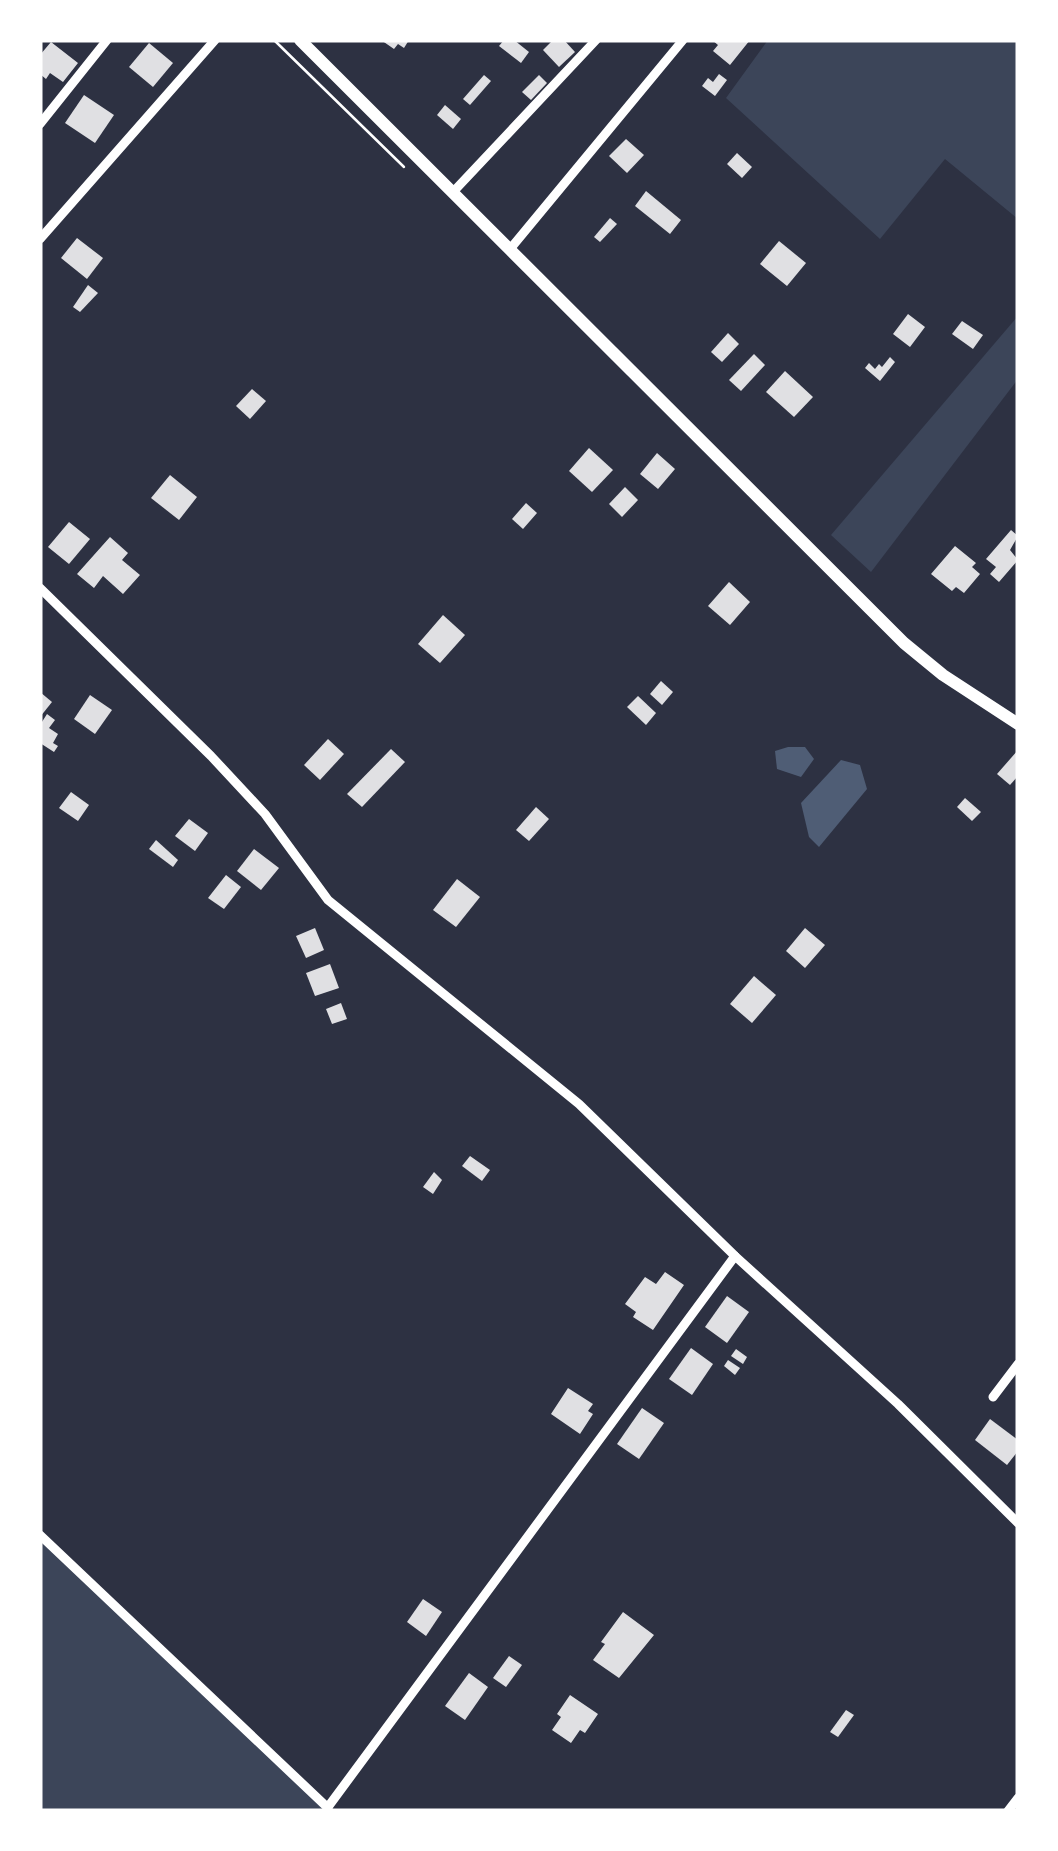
<svg xmlns="http://www.w3.org/2000/svg" width="1058" height="1851" font-family="'Titillium Web',sans-serif">
	<style>
		.green { fill: #3c4559 }
		.water { fill: #4f5d75 }
		.building { fill: #e0e0e3 }
		.lines { fill: none; stroke-linecap: round; stroke-linejoin: round }
		.path { stroke: #fff; stroke-width: 2.5 }
		.minor { stroke: #fff; stroke-width: 9 }
		.secondary { stroke: #fff; stroke-width: 12 }
	</style>
	<rect width="100%" height="100%" fill="#2d3142"/>
	<g class="green">
		<path d="M768,40H1018V219L945,159L880,239L726,98Z"/>
		<path d="M1018,316V379L871,572L831,535Z"/>
		<path d="M40,1535L331,1811H40Z"/>
	</g>
	<g class="water">
		<path d="M788,747H805L814,759L801,777L777,769L775,751Z"/>
		<path d="M841,760L860,765L867,789L819,847L809,837L801,803Z"/>
	</g>
	<g class="building">
		<path d="M381,40H409L404,48L398,44L394,49Z"/>
		<path d="M504,40H514L529,52L521,63L499,46Z"/>
		<path d="M553,40H564L575,52L559,67L543,50Z"/>
		<path d="M712,40H750L730,65L713,51L718,45Z"/>
		<path d="M51,42L78,63L63,82L50,73L46,79L40,74V55Z"/>
		<path d="M149,43L173,63L153,87L129,67Z"/>
		<path d="M719,74L727,80L715,96L702,86L708,78L713,82Z"/>
		<path d="M484,75L491,81L470,105L463,99Z"/>
		<path d="M539,75L547,83L531,100L522,92Z"/>
		<path d="M84,95L114,115L95,143L65,123Z"/>
		<path d="M445,105L461,119L453,129L437,115Z"/>
		<path d="M626,139L644,155L627,173L609,156Z"/>
		<path d="M737,153L752,167L742,178L727,164Z"/>
		<path d="M646,191L681,220L670,234L635,206Z"/>
		<path d="M610,218L617,224L600,242L594,237Z"/>
		<path d="M77,238L103,258L87,279L61,258Z"/>
		<path d="M779,241L806,263L787,286L760,264Z"/>
		<path d="M88,285L98,293L80,312L73,307Z"/>
		<path d="M908,314L925,327L910,347L893,334Z"/>
		<path d="M962,321L983,335L973,349L952,334Z"/>
		<path d="M728,333L739,344L722,362L711,352Z"/>
		<path d="M754,354L765,365L741,391L729,380Z"/>
		<path d="M890,357L895,362L880,381L865,368L869,363L875,369L879,364L882,367Z"/>
		<path d="M785,371L813,397L794,417L766,392Z"/>
		<path d="M252,389L266,401L250,419L236,406Z"/>
		<path d="M589,448L613,470L592,492L569,471Z"/>
		<path d="M657,453L675,469L658,489L640,474Z"/>
		<path d="M170,475L197,497L179,520L151,498Z"/>
		<path d="M625,487L638,500L622,517L609,504Z"/>
		<path d="M526,503L537,513L523,529L512,519Z"/>
		<path d="M69,522L90,539L69,564L48,547Z"/>
		<path d="M1011,530L1018,536L1010,550L1018,560L999,582L990,574L996,567L986,559Z"/>
		<path d="M110,537L128,553L122,560L140,575L123,594L103,576L94,588L77,574Z"/>
		<path d="M955,546L976,563L972,567L980,574L964,593L956,587L952,591L931,574Z"/>
		<path d="M729,582L750,602L730,625L708,606Z"/>
		<path d="M443,615L465,635L440,663L418,644Z"/>
		<path d="M661,681L673,692L662,705L650,694Z"/>
		<path d="M40,692L52,702L40,717Z"/>
		<path d="M90,695L112,710L95,734L74,719Z"/>
		<path d="M638,696L656,713L646,725L627,707Z"/>
		<path d="M47,714L55,720L49,728L58,734L53,743L58,746L54,752L40,743V725Z"/>
		<path d="M328,739L344,754L320,780L304,765Z"/>
		<path d="M391,749L405,762L362,807L347,794Z"/>
		<path d="M1018,750V776L1010,785L997,774Z"/>
		<path d="M71,792L89,805L78,821L59,808Z"/>
		<path d="M965,798L981,812L972,821L957,807Z"/>
		<path d="M536,807L549,819L529,841L516,830Z"/>
		<path d="M189,819L208,833L195,851L175,836Z"/>
		<path d="M156,840L178,860L173,867L149,849Z"/>
		<path d="M254,849L279,868L261,890L237,871Z"/>
		<path d="M226,875L241,887L224,909L208,898Z"/>
		<path d="M457,879L480,897L456,927L433,910Z"/>
		<path d="M315,928L324,950L306,958L296,936Z"/>
		<path d="M805,928L825,945L805,968L786,951Z"/>
		<path d="M330,964L339,988L315,996L306,973Z"/>
		<path d="M754,976L776,995L752,1023L730,1004Z"/>
		<path d="M341,1003L347,1019L332,1024L326,1009Z"/>
		<path d="M470,1156L490,1170L482,1181L462,1166Z"/>
		<path d="M434,1172L442,1180L433,1194L423,1187Z"/>
		<path d="M665,1272L684,1285L653,1330L633,1317L636,1312L625,1304L645,1277L656,1284Z"/>
		<path d="M727,1296L749,1312L727,1343L705,1327Z"/>
		<path d="M691,1348L713,1364L692,1395L669,1379Z"/>
		<path d="M736,1349L747,1357L743,1364L731,1356Z"/>
		<path d="M728,1360L740,1368L735,1375L724,1366Z"/>
		<path d="M568,1388L593,1404L588,1411L593,1414L580,1434L551,1414Z"/>
		<path d="M642,1408L664,1423L639,1459L617,1444Z"/>
		<path d="M990,1419L1018,1440V1451L1007,1465L975,1440Z"/>
		<path d="M423,1599L442,1612L426,1636L407,1622Z"/>
		<path d="M623,1612L654,1635L619,1678L593,1660L605,1644L601,1642Z"/>
		<path d="M509,1656L522,1665L506,1687L493,1678Z"/>
		<path d="M469,1673L488,1687L465,1720L445,1706Z"/>
		<path d="M570,1695L598,1714L585,1733L580,1730L571,1743L552,1730L561,1717L557,1714Z"/>
		<path d="M846,1710L854,1715L838,1737L830,1732Z"/>
	</g>
	<g class="lines">
		<path class="path" d="M274,40L404,167"/>
		<g class="minor">
			<path d="M40,124L107,40"/>
			<path d="M454,191L596,40"/>
			<path d="M40,239L215,40"/>
			<path d="M511,248L683,40"/>
			<path d="M40,588L211,756L265,814L328,900L579,1104L735,1256L898,1404L1018,1523"/>
			<path d="M993,1397L1018,1364"/>
			<path d="M40,1535L328,1808"/>
			<path d="M328,1807L735,1256"/>
			<path d="M1008,1811L1018,1798"/>
		</g>
		<path class="secondary" d="M300,40L904,643L943,675L1018,724"/>
	</g>
	<rect width="1058" height="1851" fill="none" stroke="#ffffff" stroke-width="85"/>
</svg>
